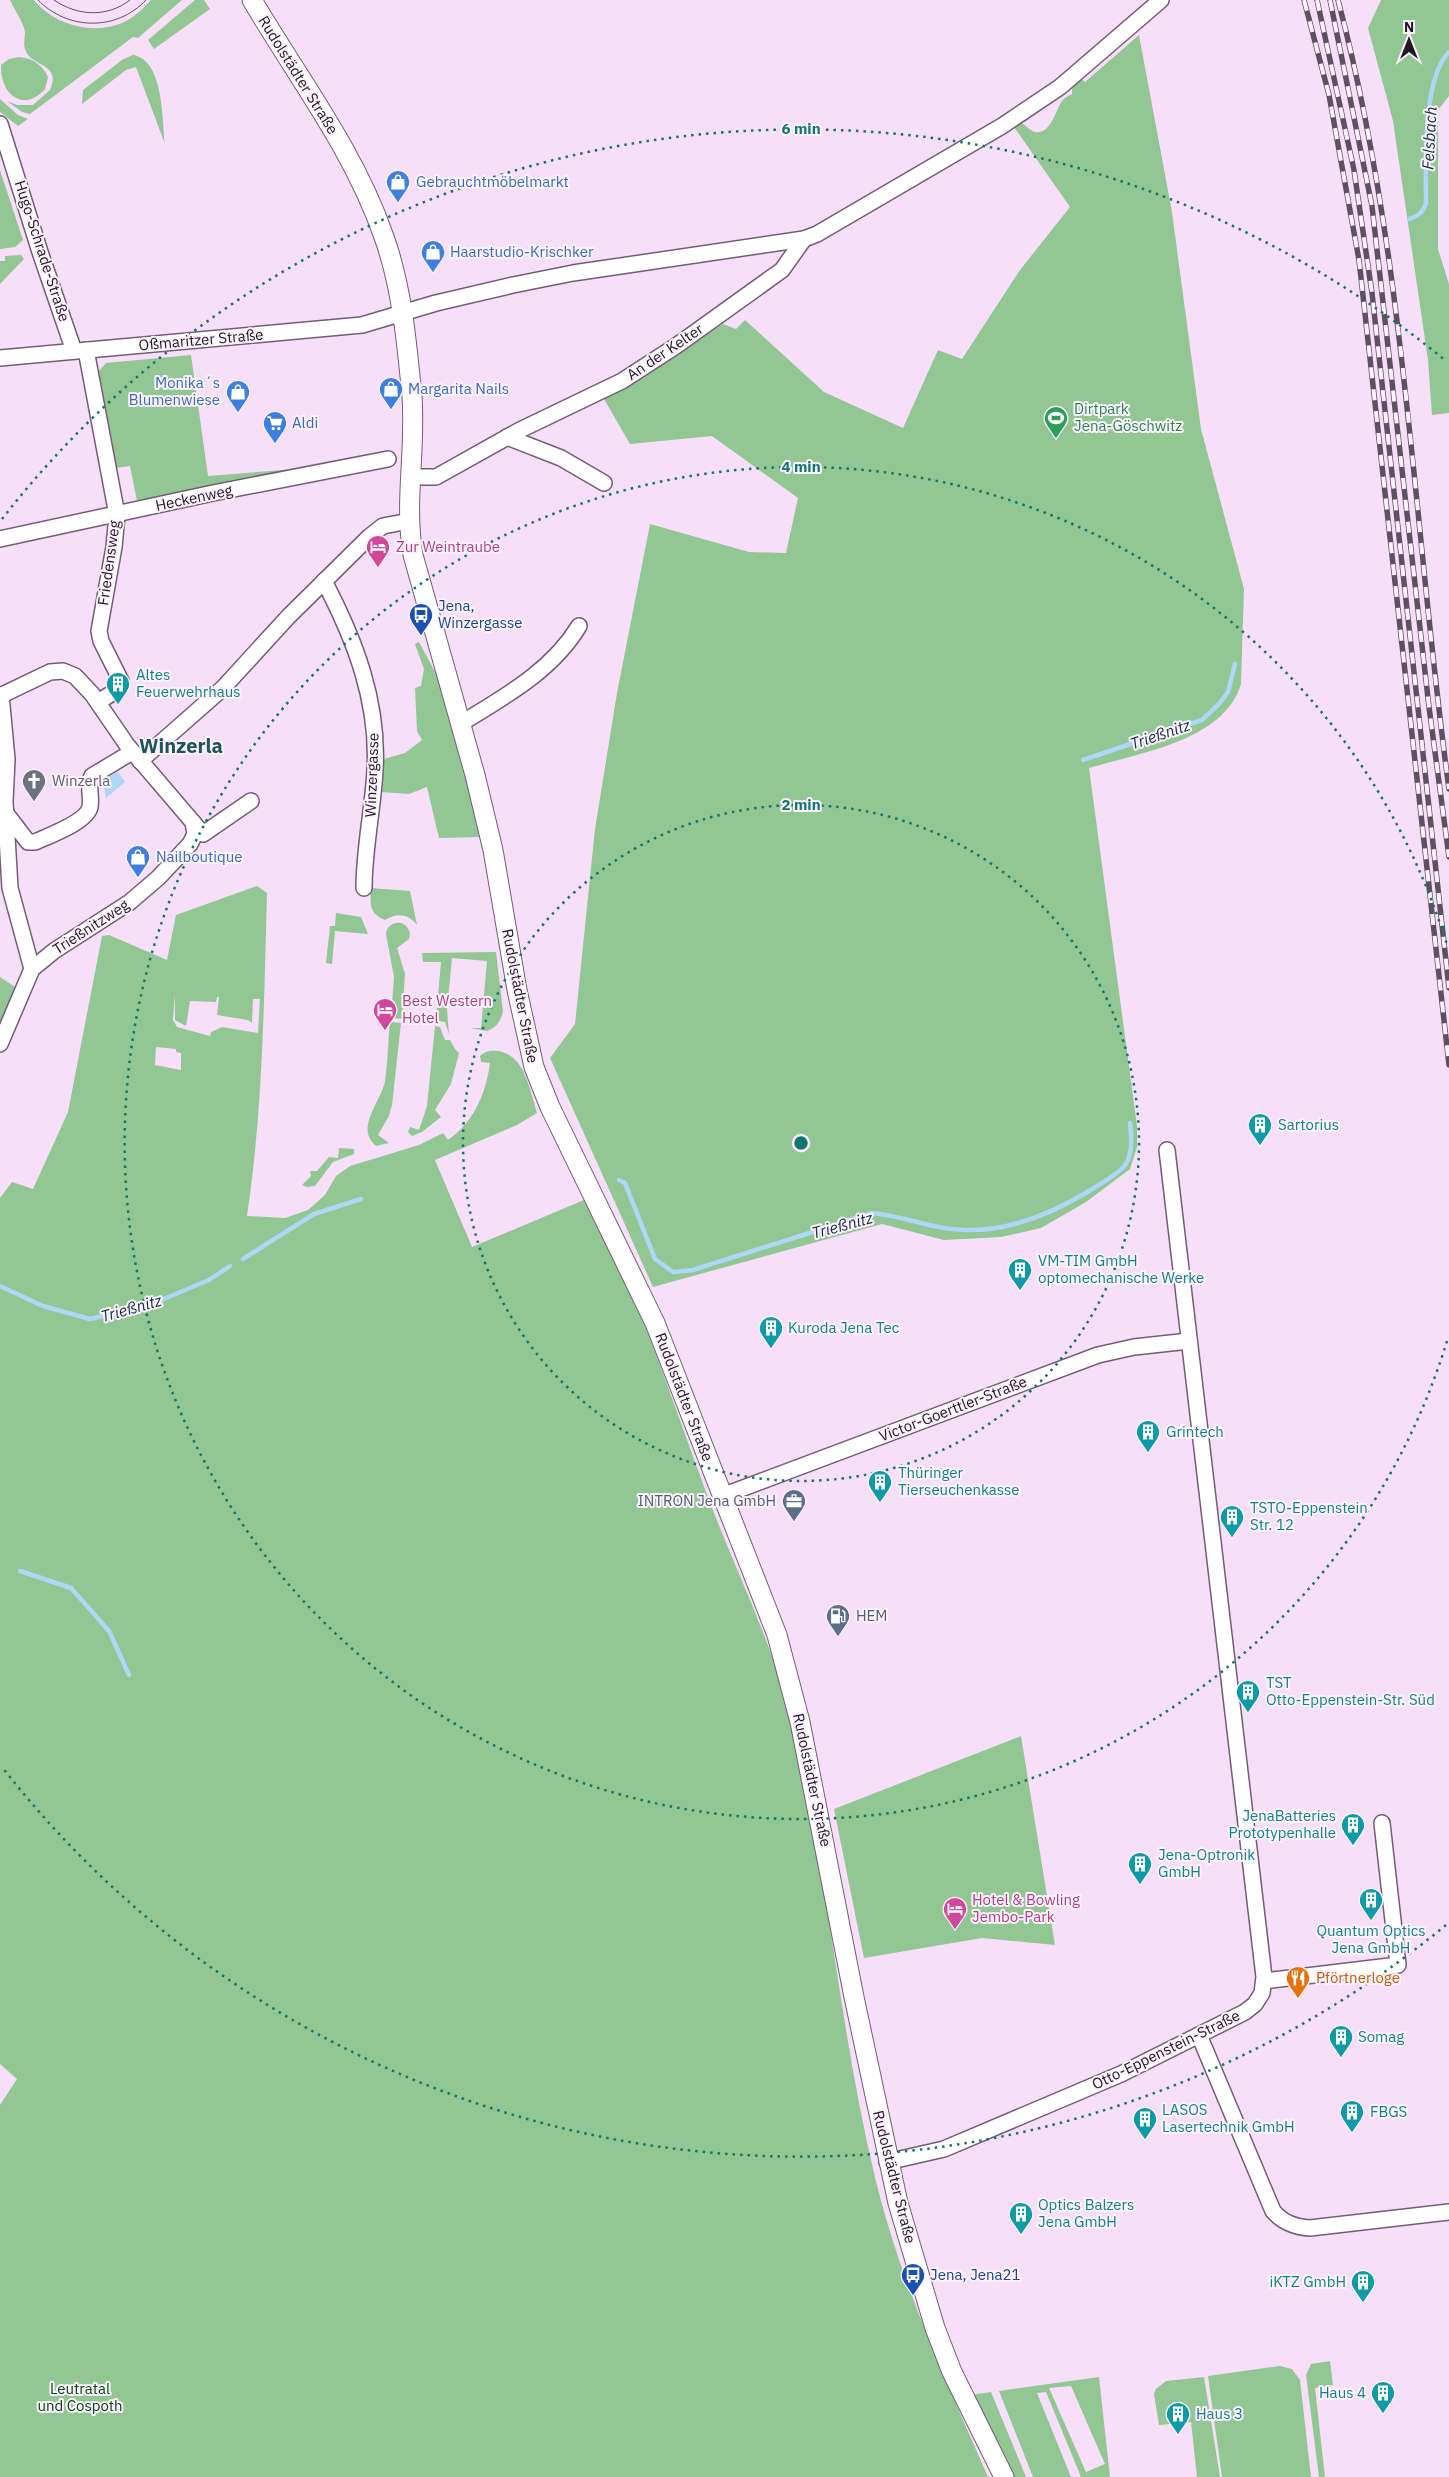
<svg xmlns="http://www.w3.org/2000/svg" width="1449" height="2477" font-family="'IBM Plex Sans',sans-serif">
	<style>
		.green { fill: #92c793; fill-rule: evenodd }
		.water { fill: #aed6f6 }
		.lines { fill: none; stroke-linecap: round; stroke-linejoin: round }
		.stream { stroke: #aed6f6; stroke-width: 4.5 }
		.minor-casing { stroke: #735d74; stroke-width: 18 }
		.tertiary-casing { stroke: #735d74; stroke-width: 21 }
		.minor { stroke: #fff; stroke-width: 15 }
		.tertiary { stroke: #fff; stroke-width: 19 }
		.tram { stroke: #5e515f; stroke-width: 1 }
		.rail-casing { stroke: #5e515f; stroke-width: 5.5 }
		.rail { stroke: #fcf2fc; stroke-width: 4; stroke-dasharray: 11; stroke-linecap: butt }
		.ring { fill: none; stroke: #0f766e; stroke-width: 2.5; stroke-dasharray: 2.5 5 }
		.labels { text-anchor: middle; stroke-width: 4; stroke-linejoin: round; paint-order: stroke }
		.street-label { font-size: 15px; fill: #211822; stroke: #fcf2fc }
		.shop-label { font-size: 15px; fill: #366cbe; stroke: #fcf2fc; text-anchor: start }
		.leisure-label { font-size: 15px; fill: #27864d; stroke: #fcf2fc; text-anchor: start }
		.hotel-label { font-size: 15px; fill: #b23c85; stroke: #fcf2fc; text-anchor: start }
		.transit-label { font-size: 15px; fill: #164399; stroke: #fcf2fc; text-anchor: start }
		.culture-label { font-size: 15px; fill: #0d838f; stroke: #fcf2fc; text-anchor: start }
		.worship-label { font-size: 15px; fill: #5b616d; stroke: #fcf2fc; text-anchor: start }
		.service-label { font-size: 15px; fill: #4e5e75; stroke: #fcf2fc; text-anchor: end }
		.food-label { font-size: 15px; fill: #c56008; stroke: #fcf2fc; text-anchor: start }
		.park-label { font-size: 15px; fill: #02450e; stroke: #fcf2fc }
		.water-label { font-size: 16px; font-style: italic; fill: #112f44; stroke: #fcf2fc }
		.district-label { font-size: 20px; font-weight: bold; fill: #195559; stroke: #fcf2fc }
		.centre { fill: #0f766e; stroke: #fcf2fc; stroke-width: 2.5 }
		.ring-label { font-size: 15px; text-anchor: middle; font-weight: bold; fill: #0f766e; stroke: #fcf2fc; stroke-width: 4; stroke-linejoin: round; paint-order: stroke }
	</style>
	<rect width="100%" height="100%" fill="#f8dff9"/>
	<g class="green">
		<path d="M10,0H34C52,23 88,34 116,25C129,22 142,10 151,0H182L138,38L133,37L30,114L22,112L7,101L17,105H33L50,90C61,66 37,66 28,55C22,47 25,40 25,32C24,23 14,9 10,0Z"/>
		<path d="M195,0H204L210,9L154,49L148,40Z"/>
		<path d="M1381,0H1449V96L1438,110V249L1449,284V413L1432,415L1428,360L1393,121L1368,28Z"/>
		<path d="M1139,35L1172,212L1201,429L1244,589L1241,684C1224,741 1139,753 1089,768L1137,1126V1147L1130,1169L1086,1202L1041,1228L1001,1237L944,1240L882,1224L653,1287L550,1058L575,1024L595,829L617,693L650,524L749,552L786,553L798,498L712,436L630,444L604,399L723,324L736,329L745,320L824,392L903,428L938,350L962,359L1020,270L1070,207L1014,127L1022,123C1026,126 1031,131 1035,132C1051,135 1056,109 1062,101C1064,98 1068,96 1072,94V88L1082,79L1085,82Z"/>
		<path d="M133,55C164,60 162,119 165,144L136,67L126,70L82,104L83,90L122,60Z"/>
		<path d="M19,57C32,58 43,65 48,77L45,89C24,113 0,95 1,65L9,59Z"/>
		<path d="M0,99L18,115L28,119L18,126L0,112Z"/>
		<path d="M0,170L23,240L15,247L0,249Z"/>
		<path d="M5,256L21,255L24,259L0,284V261H5Z"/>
		<path d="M191,355L208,476L333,466L137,501L130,466L116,468L98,372L106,363Z"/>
		<path d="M419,642L441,683L481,837L439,838L427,787L409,794L382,792L384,759L405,753L422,740L417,731L415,688L421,686L424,669L415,644Z"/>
		<path d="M257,886L267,893C264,1001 263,1110 247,1216L285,1218L308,1210L325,1195L336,1176L350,1166L419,1145L443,1133L448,1140C474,1122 486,1093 490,1063L481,1062L480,1056C485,1051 490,1050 498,1051C525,1055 530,1091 537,1113L517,1125L435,1160L472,1247L584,1200C604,1238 625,1276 641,1315C666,1378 687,1442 711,1505C736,1571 768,1634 786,1701C827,1856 837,2018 874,2173C899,2279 945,2378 988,2477H0V2105L17,2079L0,2064V1198L12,1182L33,1189L68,1112L102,936L109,935L167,960L176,915ZM175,994V1020L186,1026L190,1001L216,1002L217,997H219L217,1015L248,1020L252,1023L253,999H260L258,1033L222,1027L211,1032L210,1036L177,1027L173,1020ZM156,1047L176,1049V1052L181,1053V1070L155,1065Z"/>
		<path d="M371,888L410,891L417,925C408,913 396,913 385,920C369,914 370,903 371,888Z"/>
		<path d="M336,913L361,917L368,934L335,931L332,964L326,963L330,926H335Z"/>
		<path d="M401,923C409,926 411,932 409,939L397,948L405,974L402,1019L391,1018L394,977L386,934C387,926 393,922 401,923Z"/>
		<path d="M496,952L503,1011C501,1021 497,1027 487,1031L470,1028H481L487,961L452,958L447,1010L449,1034L445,1022L438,1021L436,1018L441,962H423L422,953Z"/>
		<path d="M0,977L15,987L0,1025Z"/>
		<path d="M390,1022L401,1023L392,1105L389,1116L378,1135L389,1143L376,1146C354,1128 382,1100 385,1081C388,1061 388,1041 390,1022Z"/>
		<path d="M435,1026L440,1027L445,1040H450L455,1049L459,1053L451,1084L435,1110L441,1117L422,1132L412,1136L408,1132L410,1127L419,1130L427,1106Z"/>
		<path d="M339,1148L354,1149V1154L333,1162L315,1186L307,1187L302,1185L311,1176L310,1171H317L329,1157L338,1158Z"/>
		<path d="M1021,1736L1055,1945L982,1938L864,1958L834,1809Z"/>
		<path d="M1330,2361L1333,2385L1315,2388L1325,2477H1319L1306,2375L1311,2364Z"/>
		<path d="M1280,2366L1292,2369L1300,2380L1311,2477H1222L1208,2376Z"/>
		<path d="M1099,2377L1110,2477H1081L1046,2392L1037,2393L1071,2477H1033L999,2391ZM1071,2386L1105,2464L1086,2472L1049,2388Z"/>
		<path d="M1204,2377L1220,2477H1197L1191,2422L1159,2425L1154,2394L1156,2389L1166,2381Z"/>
		<path d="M991,2392L1026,2477H1012L971,2395Z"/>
	</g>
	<path class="water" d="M118,772L125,782L106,798L103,780Z"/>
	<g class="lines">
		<g class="stream">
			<path d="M1409,219C1418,216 1423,213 1426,203C1426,165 1422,79 1449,52"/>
			<path d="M1083,760L1202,720L1219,704L1228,692L1235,664"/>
			<path d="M619,1180L625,1183L655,1259L673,1272L693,1270L872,1213C905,1216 937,1231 970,1230C1018,1230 1063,1208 1102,1183C1112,1176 1126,1169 1129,1157C1133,1146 1131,1133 1130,1123"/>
			<path d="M243,1259L314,1214L361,1199"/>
			<path d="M0,1286L43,1306L90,1319L147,1306L209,1280L230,1266"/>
			<path d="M20,1571L71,1588L109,1631L129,1675"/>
		</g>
		<g class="minor-casing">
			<g id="minor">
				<path d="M0,124L40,252L74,351"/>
				<path d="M86,350L117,515L114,547L99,631L101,641L121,681L114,692L98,702"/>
				<path d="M0,358L362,325L436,303L513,285L573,273L804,239L817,234L1002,126L1060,87L1161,0"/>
				<path d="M507,437L561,458L604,483"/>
				<path d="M411,477H436L520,430L622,381L676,346L782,270L804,239"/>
				<path d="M0,539L213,493L388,459"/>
				<path d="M324,581C355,640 379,702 375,770C373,809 364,849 364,888"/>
				<path d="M1,695L7,759L5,802L10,888L32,969"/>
				<path d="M0,696L50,672L63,671L75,676L92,694L127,745L203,834L251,801"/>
				<path d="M460,724C504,697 552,671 579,626"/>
				<path d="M140,761L223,688L288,617L369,537L383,526L409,521"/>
				<path d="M5,812L28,842H35C48,836 87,822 90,807C92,797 87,786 92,776L132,752"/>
				<path d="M0,1044L32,969L54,951L130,902L158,878L190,844L195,834L193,822"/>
				<path d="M722,1496L1098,1355L1134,1347L1189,1341"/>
				<path d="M1264,1981L1398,1965L1382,1823"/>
				<path d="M1199,2035L1273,2211C1283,2223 1295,2227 1310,2228L1449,2212"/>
				<path d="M887,2162L944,2149L1121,2074L1245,2012L1255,2004L1262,1993L1264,1977L1167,1150"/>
			</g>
		</g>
		<g class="tertiary-casing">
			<path id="tertiary" d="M252,0C298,78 354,150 384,237C402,287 407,344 412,397C416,450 404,502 413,555L475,775L493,850L517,990L534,1067L550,1107L655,1323L777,1635L800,1722L854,1997L898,2203L935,2328L952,2372L1004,2477"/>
		</g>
		<use href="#minor" class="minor"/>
		<use href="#tertiary" class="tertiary"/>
		<g class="tram">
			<path d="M38,0C67,30 116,32 146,0"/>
			<path d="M54,0C77,16 107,18 130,0"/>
		</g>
		<g class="rail-casing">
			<g id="rail">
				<path d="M1304,0L1329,95L1359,260L1449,1065"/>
				<path d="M1317,0L1354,170L1372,293L1449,988"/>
				<path d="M1330,0L1372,206L1429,707L1449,857"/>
				<path d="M1338,0C1406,257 1413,526 1449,789"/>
			</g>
		</g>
		<use href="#rail" class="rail"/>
	</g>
	<g class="ring">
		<circle cx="801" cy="1143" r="338"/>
		<path d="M1447 1341A676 676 0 1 1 1447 945"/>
		<path d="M1446 1925A1014 1014 0 0 1 2 1767M2 519A1014 1014 0 0 1 1446 361"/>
	</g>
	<defs>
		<g id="shop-pin" transform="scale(1.25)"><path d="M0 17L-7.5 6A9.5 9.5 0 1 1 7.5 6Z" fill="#3f7fe0" stroke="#fcf2fc"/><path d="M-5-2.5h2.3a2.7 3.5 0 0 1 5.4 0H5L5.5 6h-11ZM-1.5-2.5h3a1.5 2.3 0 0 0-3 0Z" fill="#fff"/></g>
		<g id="stadium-pin" transform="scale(1.25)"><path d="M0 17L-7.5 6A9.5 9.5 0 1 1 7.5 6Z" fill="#2e9e5b" stroke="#fcf2fc"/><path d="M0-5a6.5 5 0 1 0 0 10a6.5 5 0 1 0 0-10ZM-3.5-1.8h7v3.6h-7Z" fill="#fff"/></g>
		<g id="supermarket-pin" transform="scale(1.25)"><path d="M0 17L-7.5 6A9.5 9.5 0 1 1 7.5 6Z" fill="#3f7fe0" stroke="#fcf2fc"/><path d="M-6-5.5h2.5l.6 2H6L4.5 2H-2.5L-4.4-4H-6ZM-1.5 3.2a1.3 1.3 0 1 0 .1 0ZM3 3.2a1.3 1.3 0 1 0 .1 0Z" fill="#fff"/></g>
		<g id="hotel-pin" transform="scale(1.25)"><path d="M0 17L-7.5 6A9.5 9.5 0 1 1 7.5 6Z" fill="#d1479c" stroke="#fcf2fc"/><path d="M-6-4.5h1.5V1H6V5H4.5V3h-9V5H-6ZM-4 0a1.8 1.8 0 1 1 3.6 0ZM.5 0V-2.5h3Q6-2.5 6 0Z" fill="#fff"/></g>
		<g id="bus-pin" transform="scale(1.25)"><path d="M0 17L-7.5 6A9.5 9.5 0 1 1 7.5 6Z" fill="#1a4fb4" stroke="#fcf2fc"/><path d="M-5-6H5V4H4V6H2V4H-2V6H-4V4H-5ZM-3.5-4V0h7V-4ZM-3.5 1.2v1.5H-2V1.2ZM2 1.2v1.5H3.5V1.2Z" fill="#fff"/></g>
		<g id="building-pin" transform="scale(1.25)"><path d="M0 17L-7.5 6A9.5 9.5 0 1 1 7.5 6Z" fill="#0f9aa8" stroke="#fcf2fc"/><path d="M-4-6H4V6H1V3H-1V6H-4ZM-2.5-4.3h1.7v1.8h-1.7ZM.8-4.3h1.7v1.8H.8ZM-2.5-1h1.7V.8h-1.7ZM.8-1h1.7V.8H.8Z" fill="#fff"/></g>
		<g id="church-pin" transform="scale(1.25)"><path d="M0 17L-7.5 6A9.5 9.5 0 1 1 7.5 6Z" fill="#6b7280" stroke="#fcf2fc"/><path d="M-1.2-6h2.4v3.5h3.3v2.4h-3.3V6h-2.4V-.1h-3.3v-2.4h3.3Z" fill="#fff"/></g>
		<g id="office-pin" transform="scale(1.25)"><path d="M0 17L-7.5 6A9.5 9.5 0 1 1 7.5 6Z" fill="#5c6f8a" stroke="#fcf2fc"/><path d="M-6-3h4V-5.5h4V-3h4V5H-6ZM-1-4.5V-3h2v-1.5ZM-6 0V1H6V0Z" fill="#fff"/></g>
		<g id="fuel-pin" transform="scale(1.25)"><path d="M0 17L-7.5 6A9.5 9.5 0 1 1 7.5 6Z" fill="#5c6f8a" stroke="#fcf2fc"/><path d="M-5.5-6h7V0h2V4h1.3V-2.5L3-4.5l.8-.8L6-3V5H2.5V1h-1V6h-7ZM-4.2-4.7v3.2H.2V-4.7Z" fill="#fff"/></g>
		<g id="restaurant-pin" transform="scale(1.25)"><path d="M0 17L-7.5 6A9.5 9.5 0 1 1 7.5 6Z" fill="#e8710a" stroke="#fcf2fc"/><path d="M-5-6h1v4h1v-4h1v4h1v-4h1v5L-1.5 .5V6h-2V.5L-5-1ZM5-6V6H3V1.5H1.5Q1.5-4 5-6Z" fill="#fff"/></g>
	</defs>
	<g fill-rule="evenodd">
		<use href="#shop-pin" x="398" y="182"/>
		<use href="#shop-pin" x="433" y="252"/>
		<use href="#shop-pin" x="391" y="389"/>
		<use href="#shop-pin" x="238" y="392"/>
		<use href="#stadium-pin" x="1056" y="418"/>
		<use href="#supermarket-pin" x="275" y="423"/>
		<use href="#hotel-pin" x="378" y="547"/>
		<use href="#bus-pin" x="421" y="615"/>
		<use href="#building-pin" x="118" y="684"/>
		<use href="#church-pin" x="34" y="781"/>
		<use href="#shop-pin" x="138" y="857"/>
		<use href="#hotel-pin" x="385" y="1010"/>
		<use href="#building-pin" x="1260" y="1125"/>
		<use href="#building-pin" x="1020" y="1270"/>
		<use href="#building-pin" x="771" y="1328"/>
		<use href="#building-pin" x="1148" y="1432"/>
		<use href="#building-pin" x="880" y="1482"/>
		<use href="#office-pin" x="794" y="1501"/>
		<use href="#building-pin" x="1232" y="1517"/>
		<use href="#fuel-pin" x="838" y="1616"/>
		<use href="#building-pin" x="1248" y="1692"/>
		<use href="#building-pin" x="1353" y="1825"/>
		<use href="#building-pin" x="1140" y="1864"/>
		<use href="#building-pin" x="1371" y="1900"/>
		<use href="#hotel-pin" x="955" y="1909"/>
		<use href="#restaurant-pin" x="1298" y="1978"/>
		<use href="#building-pin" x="1341" y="2037"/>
		<use href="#building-pin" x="1352" y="2112"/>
		<use href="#building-pin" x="1145" y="2119"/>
		<use href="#building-pin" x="1021" y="2214"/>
		<use href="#bus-pin" x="913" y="2275"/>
		<use href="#building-pin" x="1363" y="2282"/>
		<use href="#building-pin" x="1383" y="2393"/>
		<use href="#building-pin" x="1178" y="2414"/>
	</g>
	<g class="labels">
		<g class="street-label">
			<text transform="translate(298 75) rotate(58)" y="5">Rudolstädter Straße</text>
			<text transform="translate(42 251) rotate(72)" y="5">Hugo-Schrade-Straße</text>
			<text transform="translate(201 340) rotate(-5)" y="5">Oßmaritzer Straße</text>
			<text transform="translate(665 352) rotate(-34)" y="5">An der Kelter</text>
			<text transform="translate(194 498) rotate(-12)" y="5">Heckenweg</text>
			<text transform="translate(109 563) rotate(-82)" y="5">Friedensweg</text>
			<text transform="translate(372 775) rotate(-88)" y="5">Winzergasse</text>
			<text transform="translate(91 927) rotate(-33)" y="5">Trießnitzweg</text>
			<text transform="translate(520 996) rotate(79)" y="5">Rudolstädter Straße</text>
			<text transform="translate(684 1397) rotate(69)" y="5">Rudolstädter Straße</text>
			<text transform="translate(953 1409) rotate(-21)" y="5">Victor-Goerttler-Straße</text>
			<text transform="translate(812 1780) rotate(78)" y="5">Rudolstädter Straße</text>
			<text transform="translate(1166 2050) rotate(-26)" y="5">Otto-Eppenstein-Straße</text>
			<text transform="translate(894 2177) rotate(76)" y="5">Rudolstädter Straße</text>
		</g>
		<g class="shop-label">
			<text x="416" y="187">Gebrauchtmöbelmarkt</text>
			<text x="450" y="257">Haarstudio-Krischker</text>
			<text x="220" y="388" text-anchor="end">Monika´s<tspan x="220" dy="17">Blumenwiese</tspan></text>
			<text x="408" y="394">Margarita Nails</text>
			<text x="292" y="428">Aldi</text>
			<text x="156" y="862">Nailboutique</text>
		</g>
		<g class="leisure-label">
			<text x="1074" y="414">Dirtpark<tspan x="1074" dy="17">Jena-Göschwitz</tspan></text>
		</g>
		<g class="hotel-label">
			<text x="396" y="552">Zur Weintraube</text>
			<text x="402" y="1006">Best Western<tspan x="402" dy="17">Hotel</tspan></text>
			<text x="972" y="1905">Hotel &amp; Bowling<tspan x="972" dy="17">Jembo-Park</tspan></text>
		</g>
		<g class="transit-label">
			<text x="438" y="611">Jena,<tspan x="438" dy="17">Winzergasse</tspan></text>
			<text x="930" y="2280">Jena, Jena21</text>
		</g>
		<g class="culture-label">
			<text x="136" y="680">Altes<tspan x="136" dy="17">Feuerwehrhaus</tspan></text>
			<text x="1278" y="1130">Sartorius</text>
			<text x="1038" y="1266">VM-TIM GmbH<tspan x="1038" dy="17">optomechanische Werke</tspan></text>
			<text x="788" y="1333">Kuroda Jena Tec</text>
			<text x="1166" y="1437">Grintech</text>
			<text x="898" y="1478">Thüringer<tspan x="898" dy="17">Tierseuchenkasse</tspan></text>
			<text x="1250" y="1513">TSTO-Eppenstein<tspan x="1250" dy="17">Str. 12</tspan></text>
			<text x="1266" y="1688">TST<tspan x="1266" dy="17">Otto-Eppenstein-Str. Süd</tspan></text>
			<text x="1336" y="1821" text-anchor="end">JenaBatteries<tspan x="1336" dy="17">Prototypenhalle</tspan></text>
			<text x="1158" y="1860">Jena-Optronik<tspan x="1158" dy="17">GmbH</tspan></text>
			<text x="1371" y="1936" text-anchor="middle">Quantum Optics<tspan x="1371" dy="17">Jena GmbH</tspan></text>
			<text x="1358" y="2042">Somag</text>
			<text x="1162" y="2115">LASOS<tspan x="1162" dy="17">Lasertechnik GmbH</tspan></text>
			<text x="1370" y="2117">FBGS</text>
			<text x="1038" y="2210">Optics Balzers<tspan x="1038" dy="17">Jena GmbH</tspan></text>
			<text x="1346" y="2287" text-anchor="end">iKTZ GmbH</text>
			<text x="1366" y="2398" text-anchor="end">Haus 4</text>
			<text x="1196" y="2419">Haus 3</text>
		</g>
		<g class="worship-label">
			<text x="52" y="786">Winzerla</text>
		</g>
		<g class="service-label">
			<text x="776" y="1506">INTRON Jena GmbH</text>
			<text x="856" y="1621" text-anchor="start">HEM</text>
		</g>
		<g class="food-label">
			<text x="1316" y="1983">Pförtnerloge</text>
		</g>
		<g class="park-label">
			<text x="80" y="2394">Leutratal<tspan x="80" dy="17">und Cospoth</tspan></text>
		</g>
		<g class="water-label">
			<text transform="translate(1429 138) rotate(-87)" y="6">Felsbach</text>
			<text transform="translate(1160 734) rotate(-19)" y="6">Trießnitz</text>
			<text transform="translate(842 1225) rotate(-15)" y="6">Trießnitz</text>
			<text transform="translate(131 1308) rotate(-16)" y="6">Trießnitz</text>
		</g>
		<g class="district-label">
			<text x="181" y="753">Winzerla</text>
		</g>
	</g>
	<circle cx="801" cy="1143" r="8" class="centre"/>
	<g class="ring-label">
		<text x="801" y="134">6 min</text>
		<text x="801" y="472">4 min</text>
		<text x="801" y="810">2 min</text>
	</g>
	<g transform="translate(1409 40)" stroke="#fcf2fc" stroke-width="4" paint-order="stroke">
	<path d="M0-4L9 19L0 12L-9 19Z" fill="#211822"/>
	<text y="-8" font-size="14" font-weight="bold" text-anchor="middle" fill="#211822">N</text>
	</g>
</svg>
